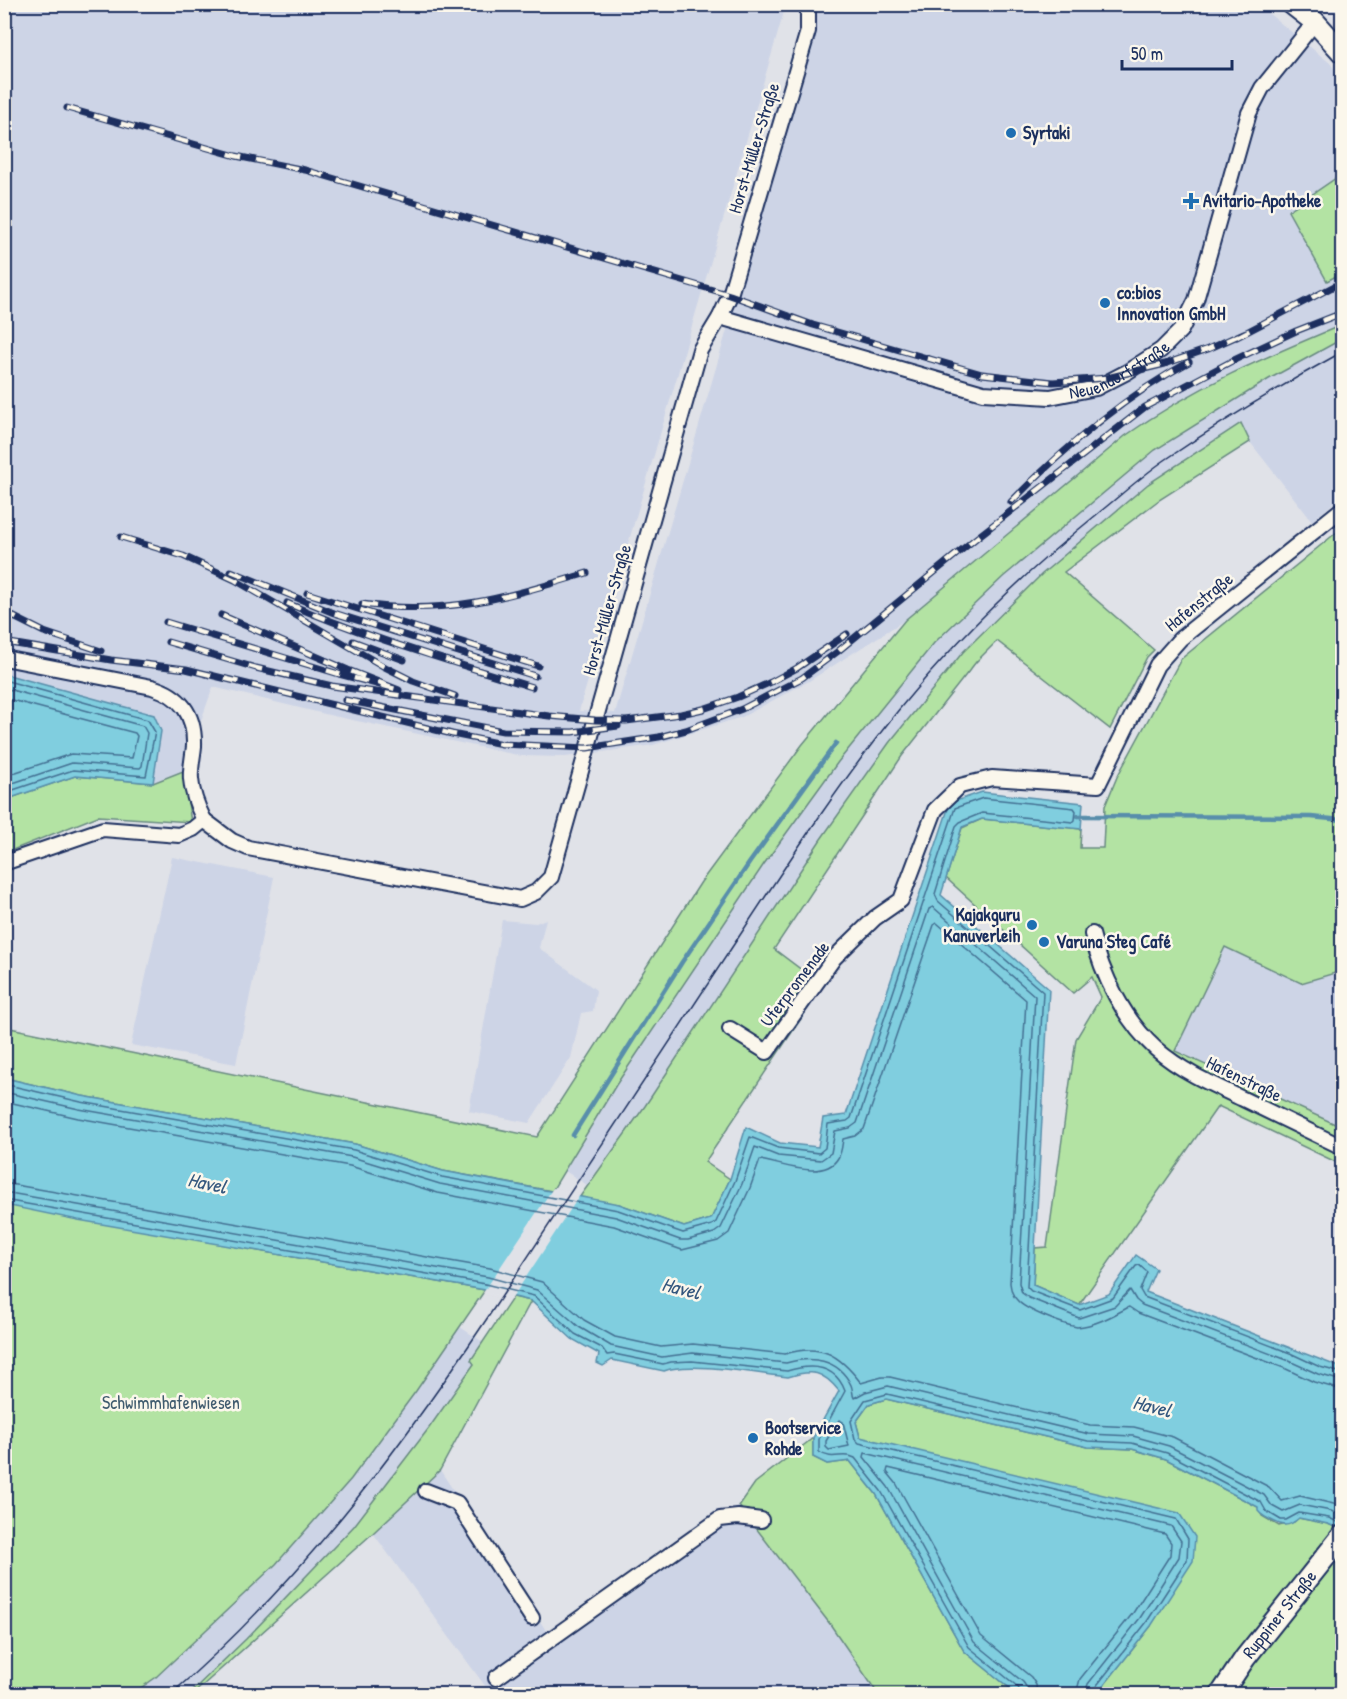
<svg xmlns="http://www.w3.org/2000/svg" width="1347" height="1699" font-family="'Patrick Hand',sans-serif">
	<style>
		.built { fill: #cdd4e6 }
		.green { fill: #b3e3a3; stroke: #678980; stroke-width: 1.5 }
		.water { fill: #80cedf; stroke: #588eab; stroke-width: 1.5 }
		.pier { fill: #e0e2e8 }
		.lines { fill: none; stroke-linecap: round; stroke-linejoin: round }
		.shore { stroke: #436f92; stroke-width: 1.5 }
		.stream { stroke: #588eab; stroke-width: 4.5 }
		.minor-casing { stroke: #1b2f5e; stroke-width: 18 }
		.secondary-casing { stroke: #1b2f5e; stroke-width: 24 }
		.minor { stroke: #fbf7ec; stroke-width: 14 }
		.secondary { stroke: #fbf7ec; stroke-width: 20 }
		.tram { stroke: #1b2f5e; stroke-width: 1.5 }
		.rail-casing { stroke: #1b2f5e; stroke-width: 7 }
		.rail { stroke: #fbf7ec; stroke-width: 4.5; stroke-dasharray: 14; stroke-linecap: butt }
		.poi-dot { fill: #1f6fb2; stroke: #fbf7ec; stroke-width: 2 }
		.labels { text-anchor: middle; stroke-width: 5; stroke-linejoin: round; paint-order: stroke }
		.poi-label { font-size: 18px; font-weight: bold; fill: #1b2f5e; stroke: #fbf7ec; text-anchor: start }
		.street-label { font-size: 18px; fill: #1b2f5e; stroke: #fbf7ec }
		.park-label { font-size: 18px; fill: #415c6f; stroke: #fbf7ec }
		.water-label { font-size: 20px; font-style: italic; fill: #34577e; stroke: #fbf7ec }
	</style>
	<rect width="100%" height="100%" fill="#e0e2e8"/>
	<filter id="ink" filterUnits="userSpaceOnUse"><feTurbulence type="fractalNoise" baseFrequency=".0167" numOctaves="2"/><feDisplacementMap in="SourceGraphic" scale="12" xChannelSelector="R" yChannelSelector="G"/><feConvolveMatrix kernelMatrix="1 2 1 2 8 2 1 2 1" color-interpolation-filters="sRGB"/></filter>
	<g filter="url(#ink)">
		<g class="built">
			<path d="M4,5H786L579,711L615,713L810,46L814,5H1258L1330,63L1342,80V174L1288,211L1327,281L1342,273V325L1252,362L1032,513L979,560L905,620L809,681L742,717L653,745L565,757L522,756L329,715L213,687L183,771L153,783L161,731L154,715L5,674Z"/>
			<path d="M1342,339V496L1312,521L1250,442L1241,423L1148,484L1042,574L963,652L889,743L821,839L645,1106L587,1185L565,1171L616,1085L764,864L838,762L933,644L1003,577L1155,450L1269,379Z"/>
			<path d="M172,857L274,877L236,1064L131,1045Z"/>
			<path d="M546,919L539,948L596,990L593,1011L581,1013L571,1058L529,1123L469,1111L502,920L536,923Z"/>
			<path d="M1225,947L1301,983L1342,971V1109L1335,1124L1175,1051Z"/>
			<path d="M460,1327L483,1342L471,1360L474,1363L429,1428L354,1526L246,1639L189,1694H132L155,1678L276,1564L351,1479Z"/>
			<path d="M440,1470L549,1635L739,1506L830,1624L878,1694H491L373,1533Z"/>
		</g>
		<g class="green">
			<path d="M1342,174V273L1327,281L1288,211Z"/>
			<path d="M1342,325V339L1269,379L1155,450L1003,577L934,643L838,762L764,864L616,1085L552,1191L443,1171L355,1144L82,1096L5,1078V1027L537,1137L701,882L802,745L905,620L1125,436C1194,387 1265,357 1342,325Z"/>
			<path d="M1241,423L1250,442L1159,500L1064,572L1154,650L1147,657L1110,729L997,641L976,662L902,756L774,949L823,986L705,1162L730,1179L711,1219L684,1227L619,1204L579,1198L645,1106L821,839L889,743L963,652L1042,574L1148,484Z"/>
			<path d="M1342,528V971L1301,983L1225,947L1175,1051L1335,1124L1342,1109V1165L1218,1106L1079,1305L1033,1285L1035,1248L1047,1247L1076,1039L1101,997L1092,977L1073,993L946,878L962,828L982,819L1081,829L1080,848H1103L1105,806L1117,777L1181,659Z"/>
			<path d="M183,771L191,822L98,816L5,853V800L75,776L153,783Z"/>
			<path d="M4,1200L247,1249L485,1290L416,1391L351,1479L276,1564L155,1678L132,1694H5Z"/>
			<path d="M513,1297L531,1301L440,1470L373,1533L193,1694H189L246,1639L354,1526L429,1428L474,1364L471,1360Z"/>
			<path d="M886,1399L1088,1447L1132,1449L1166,1459L1258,1507L1262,1516L1279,1526L1294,1522L1298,1518L1328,1524L1342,1530V1694H1097L1151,1626L860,1437L856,1422L869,1404Z"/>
			<path d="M813,1438V1457L827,1464L850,1461L876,1494L964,1651L1017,1694H878L830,1624L739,1506L755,1483Z"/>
		</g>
		<g class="water">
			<path d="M5,674L154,715L161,731L153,783L75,776L5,800Z"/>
			<path d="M982,792L1083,803L1081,829L982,819L962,827L941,895L1049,989L1033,1285L1079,1305L1109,1294L1136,1255L1156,1269L1146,1292L1342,1368V1530L1328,1524L1299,1518C1288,1528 1282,1526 1271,1520C1265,1517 1262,1516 1258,1511V1507L1166,1459L1132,1449L1088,1447L886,1399L869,1404L856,1422L860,1437L1179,1513L1195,1537L1193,1561L1151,1626L1097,1694H1017L964,1651L876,1494L850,1461L827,1464L813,1457V1438L839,1391C823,1371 812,1369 788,1377C757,1374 690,1361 664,1371L612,1360L603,1366L597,1363L599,1354L572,1339L531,1301L485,1290L78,1220L5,1205V1078L82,1096L355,1144L443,1171L619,1204L684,1227L711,1219L730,1179L746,1127L780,1143L818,1147L823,1118L846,1115L950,803Z"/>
		</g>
		<path class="pier" d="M553,1188L580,1195L511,1300L483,1293Z"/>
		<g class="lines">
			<g class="shore">
				<path d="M4,680L148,720L155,732L146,776L73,770L4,793"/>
				<path d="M4,688L143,726L147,733L142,766L140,768L72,763L4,786"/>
				<path d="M4,698L135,733L137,736L132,758L71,754L4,776"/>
				<path d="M4,1084L81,1102L354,1150L442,1177L618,1210L683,1233L712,1225L716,1222L735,1181L750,1137L778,1148L819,1153L825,1148L828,1124L847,1121L851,1118L955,808L983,798L1074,808L1076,811L1075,820L1073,822L982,813L960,822L956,826L935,894L938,901L1043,992L1027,1287L1031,1291L1080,1310L1113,1298L1136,1266L1139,1265L1147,1272L1140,1290L1144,1297L1290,1353L1320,1367L1342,1373"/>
				<path d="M4,1092L79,1109L352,1157L440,1184L616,1217L680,1240H688L714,1233L721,1228L742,1184L755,1147L778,1156L821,1160L831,1153L835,1131L850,1128L857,1123L929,909L933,907L1035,996L1019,1283L1022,1293L1029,1298L1079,1318L1115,1306L1130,1290L1136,1300L1142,1305L1287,1360L1318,1374L1342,1381"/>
				<path d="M4,1101L78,1118L350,1166L438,1193L614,1226L682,1250L718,1241L729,1233L750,1188L760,1160C780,1163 824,1182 838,1158C842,1152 842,1145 843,1139L855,1136L864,1129L934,925L937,923L1026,1000L1010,1283C1011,1290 1012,1295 1017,1300C1025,1310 1064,1325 1077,1327C1095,1326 1114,1315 1129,1307L1138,1313L1284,1368L1314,1382L1342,1390"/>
				<path d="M4,1183L490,1268L542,1282L584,1320L615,1337L661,1347L693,1344L785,1354C821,1343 839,1354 861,1383L882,1377H890L1090,1425L1134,1427L1173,1437L1269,1487L1282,1501L1300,1496L1342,1506"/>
				<path d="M4,1192L488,1277L537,1290L579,1327L611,1346L662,1357L693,1353L786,1363C811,1356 838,1358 851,1385C853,1389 852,1394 854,1398L865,1392L888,1386L1089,1434L1133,1436L1169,1446L1264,1495L1272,1506L1283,1512L1300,1505L1331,1511L1342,1516"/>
				<path d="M4,1200L485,1284L534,1296L575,1334L602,1348L607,1355L614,1354L663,1364L671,1362L692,1361L787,1371C810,1364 835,1364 845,1391L819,1439V1452C834,1462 842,1451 855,1458L881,1491L969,1647L1018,1687L1021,1694"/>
				<path d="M839,1420L843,1422L849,1446L829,1450L826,1447V1441Z"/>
				<path d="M1028,1694L1027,1688L1023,1682L974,1642L888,1487L864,1457L865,1453L1171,1526L1181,1541L1179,1557L1140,1618L1088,1684L1085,1694"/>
				<path d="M1037,1694L1036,1685L1031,1677L981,1636L896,1483L887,1472L888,1468L1165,1534L1171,1543L1170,1555L1133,1613L1080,1679L1076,1694"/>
				<path d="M1093,1694L1094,1689L1146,1623L1187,1560L1188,1539L1176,1519L859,1443L855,1439L851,1421L865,1400L887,1394L1088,1441L1132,1443L1167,1453L1261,1502L1266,1511L1281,1520H1286L1299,1513L1329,1518L1342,1524"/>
			</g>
			<g class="stream">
				<path d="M1078,816L1311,817L1342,820"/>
				<path d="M573,1135L682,962L750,862L836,743"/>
			</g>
			<g class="minor-casing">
				<g id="minor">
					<path id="s1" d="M720,317L983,393L1050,397L1096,388L1127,372L1161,350L1181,330L1196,300L1249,113L1262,88L1315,22"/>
					<path d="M4,658L152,687C182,696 195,715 194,746C193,757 190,769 191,779C192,794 197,806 204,820"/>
					<path d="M4,863L103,829L179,835L193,829L204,820L232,841L248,848L520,899L536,892L551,877L700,350L720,317L730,295L808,31V4"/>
					<path d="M1092,934C1102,975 1124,1020 1156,1049C1181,1071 1213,1085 1243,1099C1276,1115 1309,1131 1342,1147"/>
					<path d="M730,1029L767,1052L834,958L875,918L901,900L935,810L960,786L992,778L1098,785L1157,665L1180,639L1342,509"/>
					<path d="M426,1491L457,1503L532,1618"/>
					<path d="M496,1678L720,1519L738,1517L761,1520"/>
				</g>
			</g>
			<g class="secondary-casing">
				<g id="secondary">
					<path d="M1292,4L1315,22L1342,52"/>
					<path id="s2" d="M1221,1694L1245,1658L1342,1536"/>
				</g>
			</g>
			<use href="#minor" class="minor"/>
			<use href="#secondary" class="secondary"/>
			<path class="tram" d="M171,1694C307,1577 412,1433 510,1284C588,1166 665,1047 744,929C794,853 844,777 901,707C960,635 1028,570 1101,511C1122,494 1143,475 1165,460C1222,421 1282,385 1342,352"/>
			<g class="rail-casing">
				<g id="rail">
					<path d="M67,108L236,156L305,170L730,295L813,325L982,374L1053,382L1107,378L1165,364L1208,349L1244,333"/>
					<path d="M1237,337L1342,282"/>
					<path d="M1011,502C1064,448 1122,398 1189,362"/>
					<path d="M121,537L183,556L235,580L383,666L413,681L455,696"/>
					<path d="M231,571L334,613L535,676"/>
					<path d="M307,593L538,666"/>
					<path d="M287,603C367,638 450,661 532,687"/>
					<path d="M362,604C444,616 510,597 587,573"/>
					<path d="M4,612L44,632L101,651"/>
					<path d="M166,622L339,674L399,690L348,670L221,615"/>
					<path d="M353,641L404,660"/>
					<path d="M4,642L111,660L186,669L452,734L502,744L587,748L659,737L686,730L742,709L802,678L837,652L975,539L1145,407L1232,361L1296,331L1342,313"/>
					<path d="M168,642L256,668L332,686L549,716L595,720L626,721L681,714L703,709L738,697L771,682L797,668L847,634"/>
					<path d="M345,700L503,731L573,732L618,726"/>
				</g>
			</g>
			<use href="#rail" class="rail"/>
		</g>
	</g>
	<g class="poi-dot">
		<circle cx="1011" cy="133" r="6"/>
		<path d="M1188 192h6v6h6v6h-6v6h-6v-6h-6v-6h6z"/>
		<circle cx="1105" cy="303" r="6"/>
		<circle cx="1032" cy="925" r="6"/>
		<circle cx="1044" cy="942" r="6"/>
		<circle cx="753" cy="1438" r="6"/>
	</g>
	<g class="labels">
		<g class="poi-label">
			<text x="1023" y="139">Syrtaki</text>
			<text x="1203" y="207">Avitario-Apotheke</text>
			<text x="1117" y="299">co:bios<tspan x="1117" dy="21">Innovation GmbH</tspan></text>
			<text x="1020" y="921" text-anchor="end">Kajakguru<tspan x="1020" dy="21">Kanuverleih</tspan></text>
			<text x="1056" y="948">Varuna Steg Café</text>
			<text x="765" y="1434">Bootservice<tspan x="765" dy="21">Rohde</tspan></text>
		</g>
		<g class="street-label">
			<text transform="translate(754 148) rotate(-73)" y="6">Horst-Müller-Straße</text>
			<text dy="6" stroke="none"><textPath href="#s1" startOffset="416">Neuendorfstraße</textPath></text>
			<text transform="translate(1199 602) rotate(-39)" y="6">Hafenstraße</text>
			<text transform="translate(607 610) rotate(-74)" y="6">Horst-Müller-Straße</text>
			<text transform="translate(795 984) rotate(-53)" y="6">Uferpromenade</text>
			<text transform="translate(1244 1079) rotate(26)" y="6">Hafenstraße</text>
			<text dy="6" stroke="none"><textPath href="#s2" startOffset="99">Ruppiner Straße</textPath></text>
		</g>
		<g class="park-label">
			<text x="171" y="1409">Schwimmhafenwiesen</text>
		</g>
		<g class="water-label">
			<text transform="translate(207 1183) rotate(12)" y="7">Havel</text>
			<text transform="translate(681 1288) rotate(14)" y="7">Havel</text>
			<text transform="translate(1152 1406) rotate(14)" y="7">Havel</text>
		</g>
	</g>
	<rect width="1347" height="1699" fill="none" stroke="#fbf7ec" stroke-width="24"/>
	<rect x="12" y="12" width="1323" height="1675" fill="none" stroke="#1b2f5e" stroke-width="2" filter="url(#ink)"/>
	<path d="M1122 60v9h110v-9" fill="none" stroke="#1b2f5e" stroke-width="3"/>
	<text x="1131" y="60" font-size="18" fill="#1b2f5e" stroke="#fbf7ec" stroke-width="4.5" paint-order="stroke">50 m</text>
</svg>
